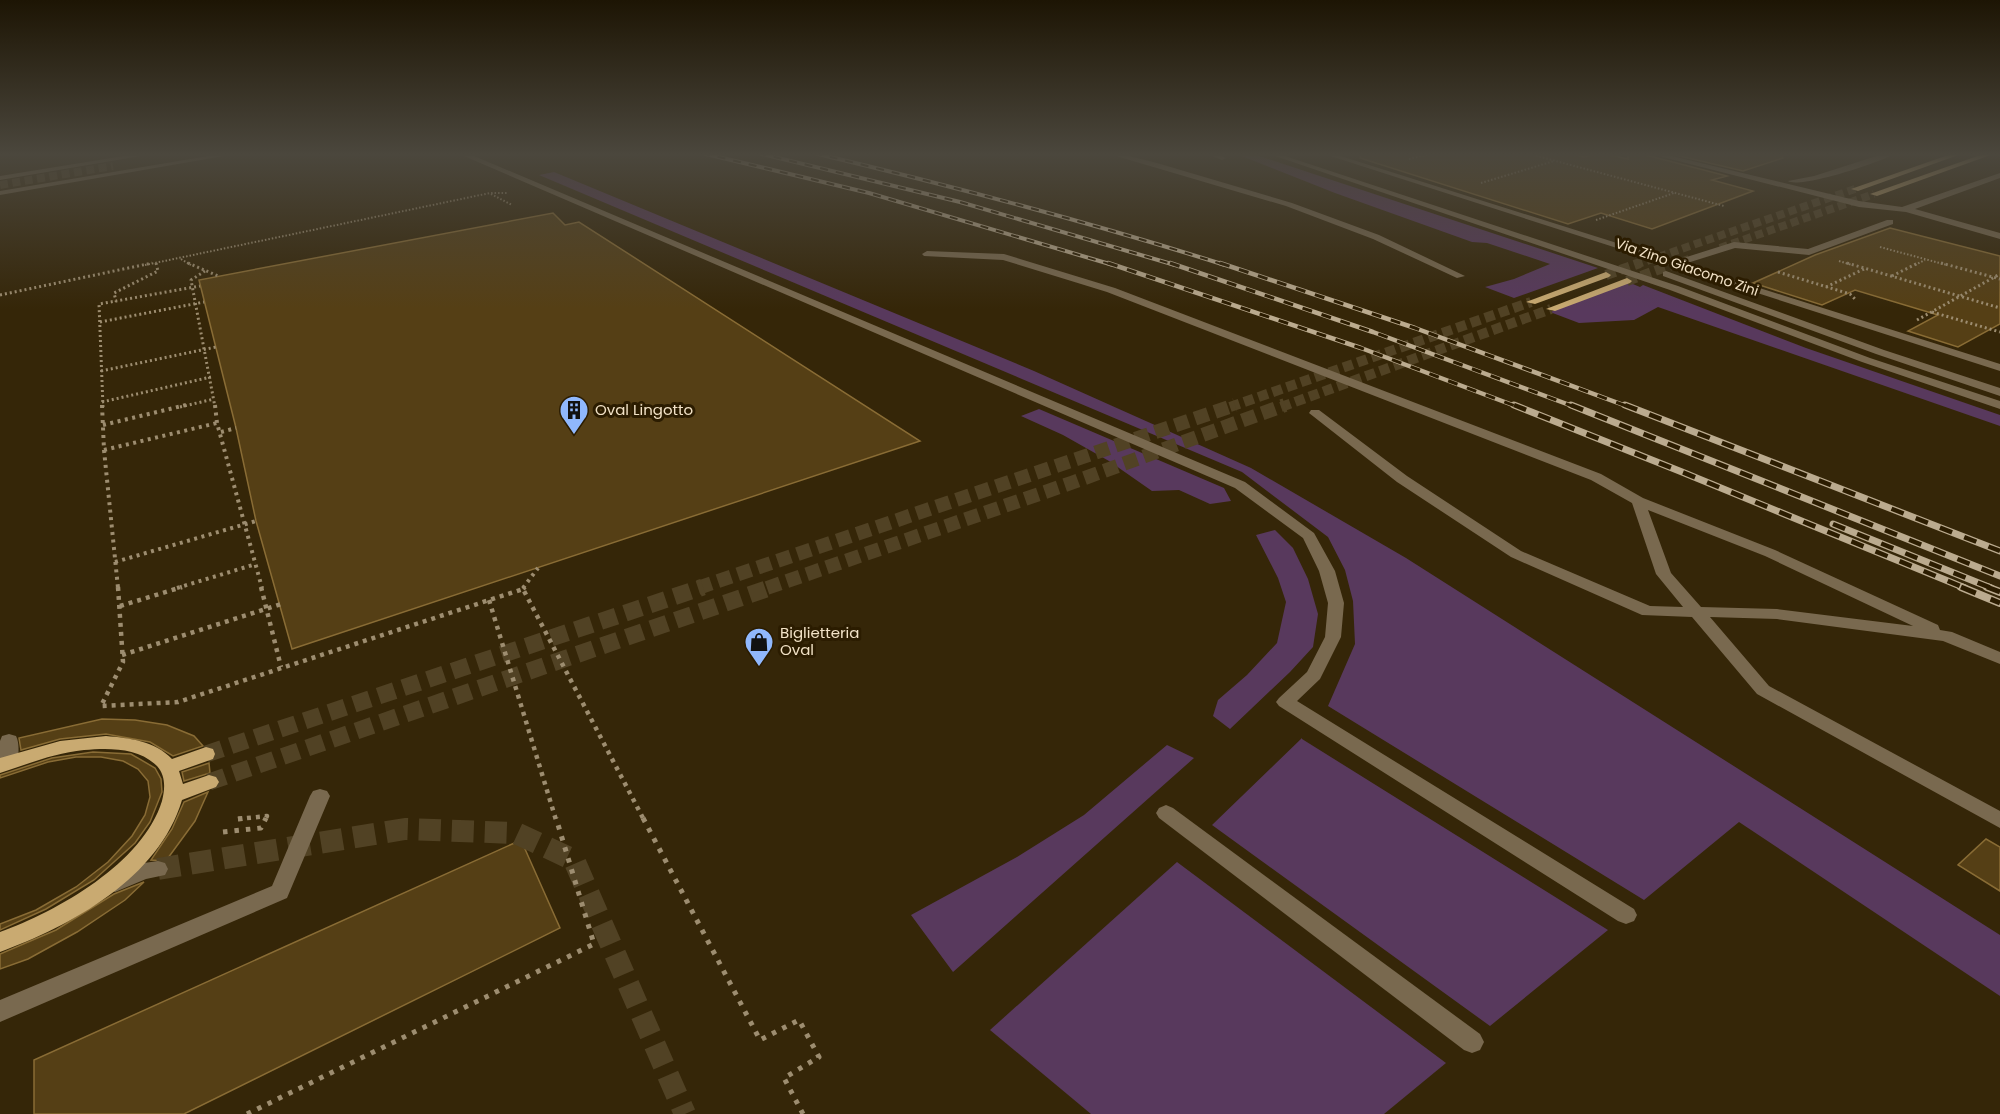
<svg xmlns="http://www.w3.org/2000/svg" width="2000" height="1114" font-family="Poppins,sans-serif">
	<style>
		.green { fill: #58395d }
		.building { fill: #553f15; stroke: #896c35; stroke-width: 1.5 }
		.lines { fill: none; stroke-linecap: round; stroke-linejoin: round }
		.minor-tunnel-far1 { stroke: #514224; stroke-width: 8; stroke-dasharray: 8 4.5; stroke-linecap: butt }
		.minor-tunnel { stroke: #514224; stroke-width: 22; stroke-dasharray: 22 11; stroke-linecap: butt }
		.major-tunnel-far3 { stroke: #514224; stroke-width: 8; stroke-dasharray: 8 4.5; stroke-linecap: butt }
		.major-tunnel-far2 { stroke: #514224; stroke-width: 10; stroke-dasharray: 10 5; stroke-linecap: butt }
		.major-tunnel-far1 { stroke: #514224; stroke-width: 14; stroke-dasharray: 14 7; stroke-linecap: butt }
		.major-tunnel { stroke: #514224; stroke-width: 17; stroke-dasharray: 17 9; stroke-linecap: butt }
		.path-far4 { stroke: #9d8d70; stroke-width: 2; stroke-dasharray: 1.5 2; stroke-linecap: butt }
		.path-far3 { stroke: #9d8d70; stroke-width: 3; stroke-dasharray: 2 3; stroke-linecap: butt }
		.path-far2 { stroke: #9d8d70; stroke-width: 4; stroke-dasharray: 3 4.5; stroke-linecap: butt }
		.path-far1 { stroke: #9d8d70; stroke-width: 4.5; stroke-dasharray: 4 5; stroke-linecap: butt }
		.path { stroke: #9d8d70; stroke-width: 5; stroke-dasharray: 4.5 7; stroke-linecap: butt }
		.minor { fill: #79694f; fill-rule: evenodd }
		.major { fill: #c9aa71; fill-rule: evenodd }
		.rail-far3-casing { stroke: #bbab8f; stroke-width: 4 }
		.rail-far2-casing { stroke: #bbab8f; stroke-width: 4.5 }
		.rail-far1-casing { stroke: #bbab8f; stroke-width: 7 }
		.rail-casing { stroke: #bbab8f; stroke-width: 8 }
		.rail-far3 { stroke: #2b1c00; stroke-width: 2; stroke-dasharray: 8; stroke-linecap: butt }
		.rail-far2 { stroke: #2b1c00; stroke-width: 3; stroke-dasharray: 10; stroke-linecap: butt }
		.rail-far1 { stroke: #2b1c00; stroke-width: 4.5; stroke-dasharray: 13; stroke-linecap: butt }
		.rail { stroke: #2b1c00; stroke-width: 5; stroke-dasharray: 16; stroke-linecap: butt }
		.labels { text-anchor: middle; stroke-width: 6; stroke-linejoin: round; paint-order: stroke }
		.far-street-label { font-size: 14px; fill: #f2e2c6; stroke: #2b1c00 }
		.poi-label { font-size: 15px; fill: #f2e2c6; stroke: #2b1c00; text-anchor: start }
	</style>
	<rect width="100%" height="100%" fill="#352608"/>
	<g class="green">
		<path d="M1234,153H1250L1598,268L1514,298L1485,287L1514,279L1550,264L1487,243L1472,242L1335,193Z"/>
		<path d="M554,172L1034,371L1251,468L1406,558L2000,935V996L1739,822L1644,900L1328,706L1355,644L1353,601L1345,570L1328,537L1242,472L539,175Z"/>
		<path d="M1628,282L1640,287L1643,285L1806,348L2000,415V426L1658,307L1634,320L1579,323L1550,312Z"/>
		<path d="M1039,409L1224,488L1231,501L1210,504L1179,490L1152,491L1109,461L1063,435L1021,416Z"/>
		<path d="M1275,530L1293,548L1308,579L1318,614L1313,647L1290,672L1230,729L1213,716L1218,700L1247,675L1277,643L1286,602L1278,578L1256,535Z"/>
		<path d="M1302,738V739L1608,930L1490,1026L1212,825Z"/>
		<path d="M1167,745L1194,758L953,972L911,915L1017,857L1084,815Z"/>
		<path d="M1177,862L1446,1063L1384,1114H1091L990,1030Z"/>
	</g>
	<g class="building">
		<path d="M1361,153H1569L1584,157L1602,153L1628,159V153H1645L1646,155L1727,176L1712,180L1753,191L1652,229L1601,213L1568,224L1360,158Z"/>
		<path d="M1667,153H1782L1783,158L1743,171Z"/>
		<path d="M553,213L565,225L579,222L920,441L292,649L256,521L236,428L199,280Z"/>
		<path d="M1890,228L2000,256V324L1958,347L1908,331L1938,315L1855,290L1822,305L1753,283L1815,255Z"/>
		<path d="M102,719L135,720L167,725L194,736L203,746L173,756L150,742L106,734L60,739L21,750L19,738Z"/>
		<path d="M93,752L131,754L155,768L161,779L162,792L150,822L135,843L94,880L46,909L0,930V924L36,910L76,887L108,862L132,836L145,815L150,797L148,781L138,769L123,761L101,757H76L48,762L0,778V775L52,758Z"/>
		<path d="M209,763L210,773L184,781L182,772Z"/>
		<path d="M208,792L195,821L168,858L165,861L151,860L172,829L184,802Z"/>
		<path d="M1986,839L2000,847V891L1958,865Z"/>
		<path d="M521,840L560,928L184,1114H34V1060Z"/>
		<path d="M144,882L125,900L77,932L28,959L0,969V954L56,930L114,894Z"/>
	</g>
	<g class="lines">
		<path class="minor-tunnel-far1" d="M0,185L113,166"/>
		<path class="minor-tunnel" d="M158,869L405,829L516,833L574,860L685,1114"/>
		<g class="major-tunnel-far3">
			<path d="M1720,248L1874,194"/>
			<path d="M1635,265L1855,189"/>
			<path d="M1673,265L1689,259"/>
		</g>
		<g class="major-tunnel-far2">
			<path d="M1606,275L1640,263"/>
			<path d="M1627,281L1677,263"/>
			<path d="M1230,407L1531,302"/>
			<path d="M1281,407L1551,309"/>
		</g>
		<g class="major-tunnel-far1">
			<path d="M698,588L1235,405"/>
			<path d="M767,588L1071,483L1285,405"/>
		</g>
		<g class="major-tunnel">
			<path d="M206,754L703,587"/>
			<path d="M209,782L772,587"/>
		</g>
		<g class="path-far4">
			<path d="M1526,153L1724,206"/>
			<path d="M1409,159L1434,153"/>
			<path d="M1481,183L1554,161"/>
			<path d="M491,194L512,205"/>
			<path d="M1596,220L1674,193"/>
			<path d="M1880,247L1947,265"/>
			<path d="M181,259L191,265"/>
			<path d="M1839,261L1852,265"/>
			<path d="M145,265L490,193H507"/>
			<path d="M1915,265L1925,260"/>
		</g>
		<g class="path-far3">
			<path d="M156,263L158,271L114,293L116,301L200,286"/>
			<path d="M188,263L218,276"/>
			<path d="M1847,263L2000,308"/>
			<path d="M1941,263L2000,279"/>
			<path d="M205,271L191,280L215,407"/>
			<path d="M1778,272L1850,294L1856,300"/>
			<path d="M1892,276L1918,263"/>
			<path d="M1826,287L1864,269"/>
			<path d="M0,295L152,263"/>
			<path d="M1932,312L2000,332"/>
			<path d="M1917,320L2000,274"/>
			<path d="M100,322L204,302"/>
			<path d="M101,371L216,347"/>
			<path d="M102,402L211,377"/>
			<path d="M103,407L99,304L116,301"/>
			<path d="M180,407L214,399"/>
		</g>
		<g class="path-far2">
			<path d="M102,405L104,450L118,588"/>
			<path d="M215,405L217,423L262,588"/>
			<path d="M103,425L186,405"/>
			<path d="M221,432L236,428"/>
			<path d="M104,450L217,423"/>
			<path d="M115,562L256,521"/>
			<path d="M177,588L256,564"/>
			<path d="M523,588L538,568"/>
		</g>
		<g class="path-far1">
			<path d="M118,587L123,662L101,706L178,702L523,589L644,820"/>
			<path d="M261,587L281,667"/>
			<path d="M523,589L525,587"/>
			<path d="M489,600L556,820"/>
			<path d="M120,606L182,587"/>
			<path d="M122,655L281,604"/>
			<path d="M238,819L267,816L265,820"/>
		</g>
		<g class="path">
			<path d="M643,818L760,1040L799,1020L819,1057L784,1078L803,1114"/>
			<path d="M238,819L246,818"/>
			<path d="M223,832L261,828L266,818"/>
			<path d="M247,1114L594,944L556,818"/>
		</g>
		<g class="minor">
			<path d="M142,153H158L0,180V176Z"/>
			<path d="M226,153H241L0,195V191Z"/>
			<path d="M457,153H467L1245,482L1314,533L1335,571L1344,603L1341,637L1320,679L1297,701L1634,909L1637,915L1634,921L1626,924L1618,921L1279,706L1276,702L1279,698L1307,672L1325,637L1328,603L1319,571L1303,538L1235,488Z"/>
			<path d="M1106,153H1117L1157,163L1292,203L1379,235L1465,276L1457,278L1373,239L1286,206Z"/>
			<path d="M1204,153H1214L1226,158L1222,160Z"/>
			<path d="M1266,153H1276L1678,286L1870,358L2000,401V409L1862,362L1670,290Z"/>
			<path d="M1321,153H1331L1674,261L1734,242L1808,249L1887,220H1893V224L1809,255L1735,248L1684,264L2000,364V371Z"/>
			<path d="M1647,153H1659L1859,201L1902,207L2000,173V178L1915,209L2000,233V239L1906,212L1859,207Z"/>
			<path d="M1886,153H1896C1882,162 1800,189 1788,181L1814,176Z"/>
			<path d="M927,251L1004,254L1115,288L1601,474L1643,498L1775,550L1938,625L1940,630L1952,632L2000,652V664L1943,641L1777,619L1710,617L1769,686L2000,811V828L1757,694L1692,617L1642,615L1511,557L1397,482L1309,413L1311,410H1319L1407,476L1521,551L1650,606L1683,607L1656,574L1632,503L1591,480L1107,292L1003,260L924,256L922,254ZM1648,510L1765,556L1913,626L1777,609L1701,607L1671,573Z"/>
			<path d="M1666,271L1884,350L2000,388V396L1876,354L1663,276V272Z"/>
			<path d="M9,734L16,736C20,744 19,759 15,767L8,769L0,764V741L2,736Z"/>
			<path d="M320,789L327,791L330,796L287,898L0,1022V1000L272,886L310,796L313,791Z"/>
			<path d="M1166,805L1173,808L1480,1034L1484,1042L1480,1050L1472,1053L1464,1050L1159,818L1156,813L1159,808Z"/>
			<path d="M158,861L165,863L168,869L165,875L146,879L115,892L108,889L104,883L108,877L144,863Z"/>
		</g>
		<g class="major">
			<path d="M1954,153H1964L1858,191L1851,189Z"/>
			<path d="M1986,153H1996L1877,196L1870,194Z"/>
			<path d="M1606,272L1611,275L1609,277L1535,304L1526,302Z"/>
			<path d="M1627,278L1632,281L1630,283L1555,311L1546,309Z"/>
			<path d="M106,736C129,738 155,741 172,759L206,747L213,749L215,754L213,759L179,771L183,784L209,775L216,777L219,782L216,787L182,800C159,878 71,926 0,952V932C58,911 143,863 162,801C165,789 166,776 157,766C138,747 108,748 84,750C54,753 28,764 0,773V758L60,741Z"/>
		</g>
		<g class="rail-far3-casing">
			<g id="rail-far3">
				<path d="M702,153L869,193L1113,265"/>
				<path d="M758,153L960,202L1175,265"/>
				<path d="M814,153C952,186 1089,222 1225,265"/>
			</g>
		</g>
		<g class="rail-far2-casing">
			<g id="rail-far2">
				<path d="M1108,263L1361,348L1518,407"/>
				<path d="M1170,263L1373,332L1575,407"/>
				<path d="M1220,263L1415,328L1629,407"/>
			</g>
		</g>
		<g class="rail-far1-casing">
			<g id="rail-far1">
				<path d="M1514,405L1682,472L1965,588"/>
				<path d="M1571,405L2000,576"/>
				<path d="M1625,405L2000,551"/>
				<path d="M1833,524L1991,588"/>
			</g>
		</g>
		<g class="rail-casing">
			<g id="rail">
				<path d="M1961,587L2000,603"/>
				<path d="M1987,587L2000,592"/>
			</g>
		</g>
		<use href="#rail-far3" class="rail-far3"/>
		<use href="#rail-far2" class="rail-far2"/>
		<use href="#rail-far1" class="rail-far1"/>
		<use href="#rail" class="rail"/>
	</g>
	<linearGradient id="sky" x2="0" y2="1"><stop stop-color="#1d1504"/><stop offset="0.5" stop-color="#4b473d"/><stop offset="1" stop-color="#4b473d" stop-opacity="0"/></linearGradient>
	<rect width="2000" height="309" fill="url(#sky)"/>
	<defs>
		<g id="building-pin" transform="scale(1.5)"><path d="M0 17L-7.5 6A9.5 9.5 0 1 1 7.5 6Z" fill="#90b8fd" stroke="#2b1c00"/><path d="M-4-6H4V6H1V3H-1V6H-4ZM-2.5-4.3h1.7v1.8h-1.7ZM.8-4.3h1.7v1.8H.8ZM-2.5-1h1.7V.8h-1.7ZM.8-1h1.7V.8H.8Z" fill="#111"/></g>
		<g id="shop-pin" transform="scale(1.5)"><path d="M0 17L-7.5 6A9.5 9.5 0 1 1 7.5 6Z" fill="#90b8fd" stroke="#2b1c00"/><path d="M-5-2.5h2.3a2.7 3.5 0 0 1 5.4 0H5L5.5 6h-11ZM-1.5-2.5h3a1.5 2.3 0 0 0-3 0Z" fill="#111"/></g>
	</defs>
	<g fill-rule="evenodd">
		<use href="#building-pin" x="574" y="410"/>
		<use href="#shop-pin" x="759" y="642"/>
	</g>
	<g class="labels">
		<g class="far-street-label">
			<text transform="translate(1687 267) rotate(19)" y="5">Via Zino Giacomo Zini</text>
		</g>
		<g class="poi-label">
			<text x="595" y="415">Oval Lingotto</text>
			<text x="780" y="638">Biglietteria<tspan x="780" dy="17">Oval</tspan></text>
		</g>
	</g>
</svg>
